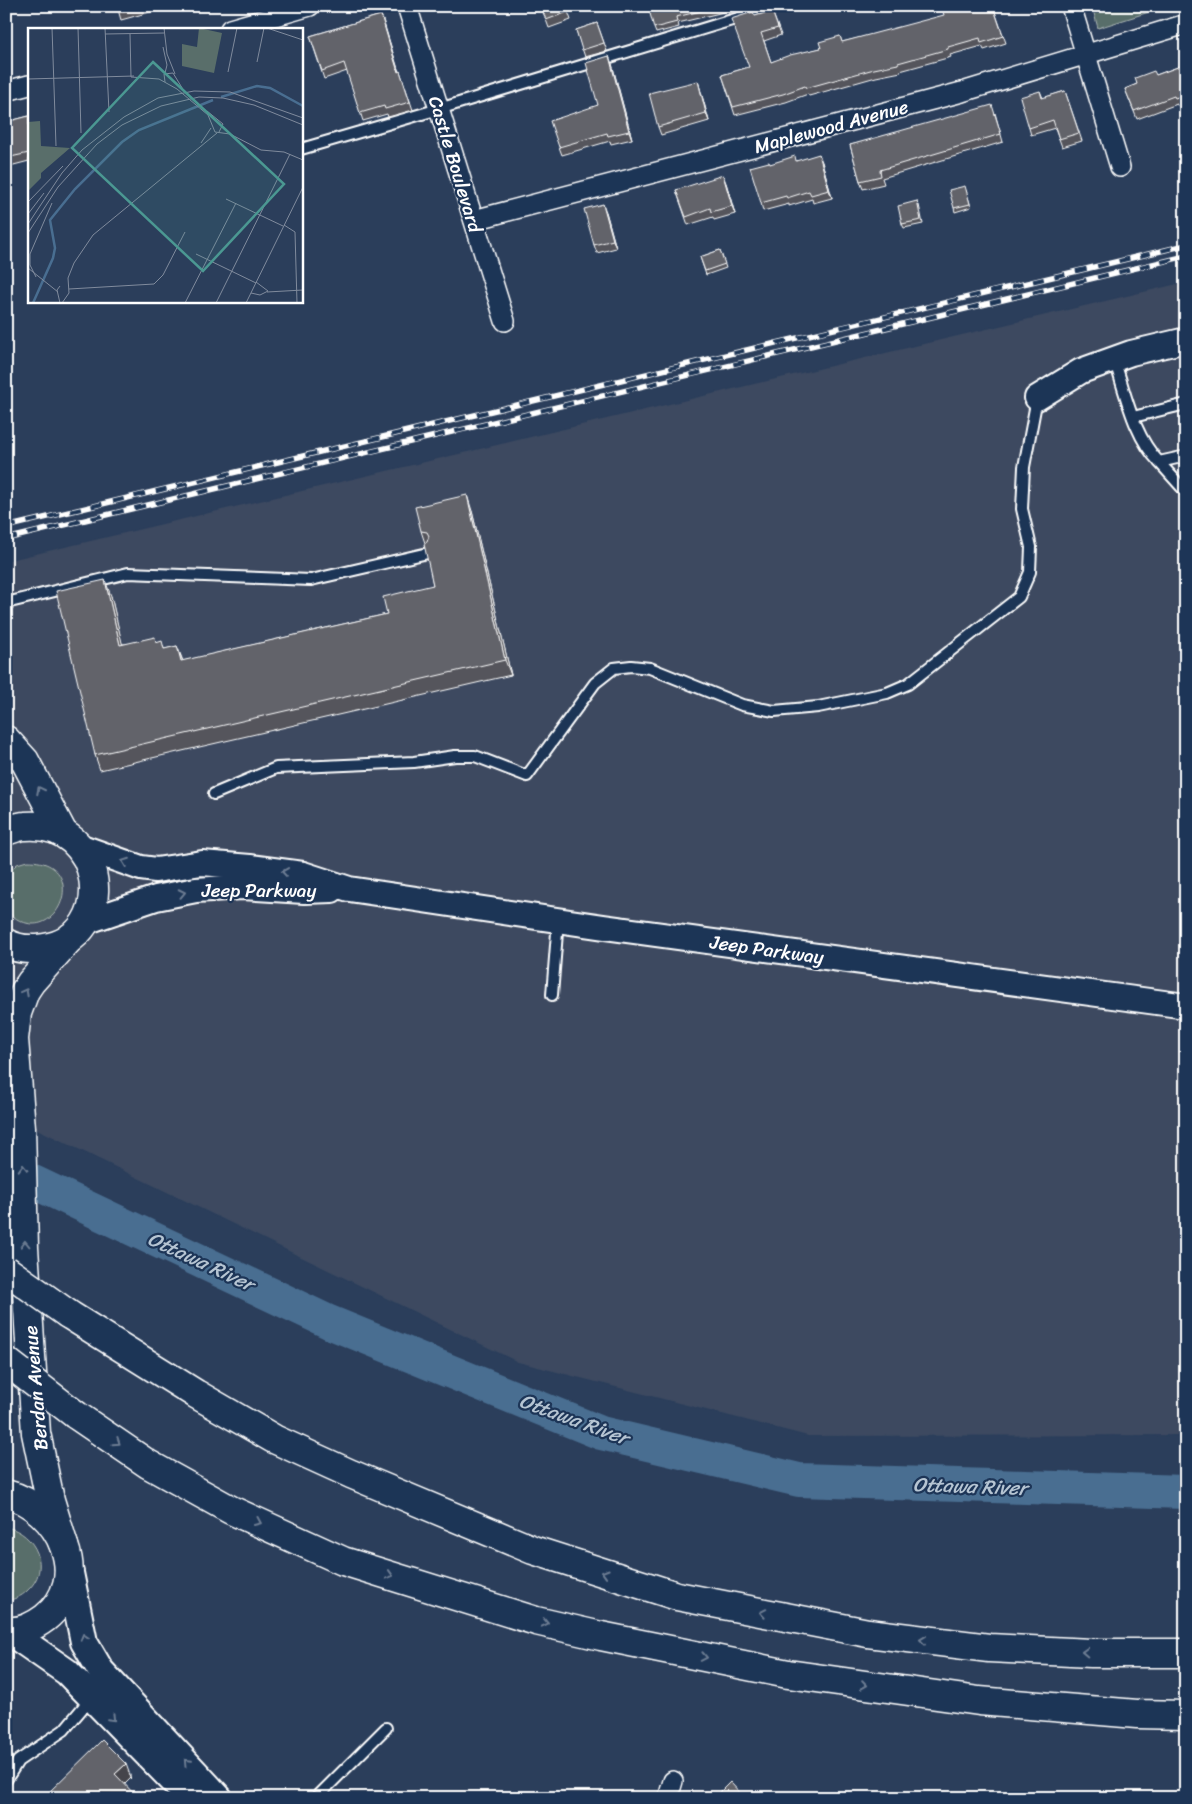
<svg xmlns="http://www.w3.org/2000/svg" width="1192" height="1804" font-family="Sriracha,sans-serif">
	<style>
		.built { fill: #3c4960 }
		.green { fill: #596e6a; stroke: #acb6b4 }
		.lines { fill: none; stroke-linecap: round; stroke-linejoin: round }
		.river { stroke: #496e91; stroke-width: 34 }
		.service-casing { stroke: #fff; stroke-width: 14 }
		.minor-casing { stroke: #fff; stroke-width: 22 }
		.tertiary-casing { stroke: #fff; stroke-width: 28 }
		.secondary-casing { stroke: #fff; stroke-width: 30 }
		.primary-casing { stroke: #fff; stroke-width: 31 }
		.motorway-casing { stroke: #fff; stroke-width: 31 }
		.service { stroke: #1d3557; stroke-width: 10 }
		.minor { stroke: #1d3557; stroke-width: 19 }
		.tertiary { stroke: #1d3557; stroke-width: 24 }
		.secondary { stroke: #1d3557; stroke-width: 26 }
		.primary { stroke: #1d3557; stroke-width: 28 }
		.motorway { stroke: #1d3557; stroke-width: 28 }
		.rail-casing { stroke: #fff; stroke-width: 5.5 }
		.rail { stroke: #1d3557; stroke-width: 4; stroke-dasharray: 11; stroke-linecap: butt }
		.motorway-bridge-casing { stroke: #fff; stroke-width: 31; stroke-linecap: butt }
		.motorway-bridge { stroke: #1d3557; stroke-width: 28 }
		.wall { fill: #54555c; stroke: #fff }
		.shaded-wall { fill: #45454b; stroke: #fff }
		.building { fill: #62636b; stroke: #fff }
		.oneway { stroke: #6c7c92 }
		.labels { text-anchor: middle; stroke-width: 4.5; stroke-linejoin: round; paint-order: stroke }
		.street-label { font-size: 19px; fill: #fff; stroke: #1d3557 }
		.water-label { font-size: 20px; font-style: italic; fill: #b6c5d3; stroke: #1d3557 }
		.inset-river { fill: none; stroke: #496e91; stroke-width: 2.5 }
		.inset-road { fill: none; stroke: #808b9d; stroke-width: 1 }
		.view { fill: #4b9892; fill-opacity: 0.15; stroke: #4b9892; stroke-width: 2.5 }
		.inset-edge { fill: none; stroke: #fff; stroke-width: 2.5 }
	</style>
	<rect width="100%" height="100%" fill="#2b3e5b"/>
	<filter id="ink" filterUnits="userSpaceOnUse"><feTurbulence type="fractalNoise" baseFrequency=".02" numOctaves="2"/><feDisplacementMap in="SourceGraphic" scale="10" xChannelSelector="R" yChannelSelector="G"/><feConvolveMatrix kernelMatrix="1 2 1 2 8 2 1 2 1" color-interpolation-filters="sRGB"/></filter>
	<g filter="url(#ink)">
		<path class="built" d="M1186,282V1435L808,1436L518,1362L6,1114V561Z"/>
		<g class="green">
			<path d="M1092,6H1147L1149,12L1098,28Z"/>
			<path d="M27,861C96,860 54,960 6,910V875L17,864Z"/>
			<path d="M6,1527C36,1533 52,1569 27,1591C21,1597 14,1599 7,1601Z"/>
		</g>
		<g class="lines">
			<path class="river" d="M6,1169L329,1322L601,1433L799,1480L1186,1492"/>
			<g class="service-casing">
				<g id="service">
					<path d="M301,149L439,109L778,6"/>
					<path d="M1114,359C1126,394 1133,435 1159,462L1186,456"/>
					<path d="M1133,417L1186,404"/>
					<path d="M1159,462L1186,492"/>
					<path d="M6,603L128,573L311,580L428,553"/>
					<path d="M214,794L276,768L414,762L455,756H475L527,776L595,683L614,668L631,666L650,668L742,705L774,711L818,707L887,693L908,684L1019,597L1030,572L1031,547L1022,509L1024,467L1037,398"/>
					<path d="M552,995L558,920"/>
					<path d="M6,1780L18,1761L64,1730L91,1698"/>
					<path d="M316,1798L386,1728"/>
				</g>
			</g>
			<g class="minor-casing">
				<g id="minor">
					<path d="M407,6L505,321"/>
					<path d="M1071,6L1120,167"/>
					<path d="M230,29L310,6"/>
					<path d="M6,91L29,85"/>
					<path d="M474,220L962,92L1186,24"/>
					<path d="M668,1798L673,1781"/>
				</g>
			</g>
			<g class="tertiary-casing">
				<g id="tertiary">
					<path d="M1037,398L1081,371L1131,353L1186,340"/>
					<path d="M79,846L141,868L156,870L202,863L250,867L303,874L349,889L604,927L1186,1006"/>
					<path d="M85,922L156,898L196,890L242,887L304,891L332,890"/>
				</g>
			</g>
			<g class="secondary-casing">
				<g id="secondary">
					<path d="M70,1573L84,1642L101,1671L219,1798"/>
					<path d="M8,1631L67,1672L190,1798"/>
				</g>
			</g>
			<g class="primary-casing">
				<g id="primary">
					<path d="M6,740L25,761L63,833"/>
					<path d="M6,831C12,829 19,826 25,826C106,819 120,937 44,948C31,950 18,950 6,943"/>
					<path d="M6,1494C60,1507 94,1579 45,1618C33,1627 21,1633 6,1631"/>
					<path d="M64,1546L50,1500L36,1433L24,1248L21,1128L14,1039L17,1013L25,991L31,982L71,937"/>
				</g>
			</g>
			<g class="motorway-casing">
				<g id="motorway">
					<path d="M68,1314L196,1394L274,1439L351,1474L533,1550L677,1596L868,1633L989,1648L1091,1653H1186"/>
					<path d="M76,1415L148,1464L231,1510L343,1561L536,1621L601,1636L788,1674L979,1701L1137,1714L1186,1715"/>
				</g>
			</g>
			<use href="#service" class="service"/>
			<use href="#minor" class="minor"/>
			<use href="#tertiary" class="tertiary"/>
			<use href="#secondary" class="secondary"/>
			<use href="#primary" class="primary"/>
			<use href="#motorway" class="motorway"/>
			<g class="rail-casing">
				<g id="rail">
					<path d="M6,527L1186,245"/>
					<path d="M6,539L1186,256"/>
				</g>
			</g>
			<use href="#rail" class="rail"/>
			<g class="motorway-bridge-casing">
				<g id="motorway-bridge">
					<path d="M6,1270L68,1314"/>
					<path d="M6,1361L76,1415"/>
				</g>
			</g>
			<use href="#motorway-bridge" class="motorway-bridge"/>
		</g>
		<g class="wall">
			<path d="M117,6H172L121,20Z"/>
			<path d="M541,6H566L571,20L549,28Z"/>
			<path d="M663,6H751V7L729,14L728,11L678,23L679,27L656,33L654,28Z"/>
			<path d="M993,6L1006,43L984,50L982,46L950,55L951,57L900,71L901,72L876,77L809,96L808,94L786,102L735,115L722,75L749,67L755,16L772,11L781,35L764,41L771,62L821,48L840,36L842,42Z"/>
			<path d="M381,15L399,72L400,71L413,110L388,117L387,114L363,121L347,71L324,79L310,36Z"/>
			<path d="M597,23L607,51L585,57L576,30Z"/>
			<path d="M612,64L632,139L611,144L610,141L562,155L559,147L598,105Z"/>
			<path d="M1186,64V103L1178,106L1177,104L1137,119L1125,89L1137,84L1156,75Z"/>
			<path d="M698,81L709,121L661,135L658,127Z"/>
			<path d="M1040,91L1043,98L1065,91L1082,141L1062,147L1055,128L1031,135L1029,128Z"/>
			<path d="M995,113L1003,142L882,178L884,184L863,189L860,181L850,145Z"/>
			<path d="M29,116V161L6,167V122Z"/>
			<path d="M797,161L822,162L832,198L813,203L812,199L789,206V204L763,211L761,203L770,164Z"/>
			<path d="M726,183L735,214L714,220L713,217L688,225L676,190Z"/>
			<path d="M966,190L971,207L955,212L954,208Z"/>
			<path d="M919,205L923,224L904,228L902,224Z"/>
			<path d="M606,212L616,248L597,253L594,245Z"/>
			<path d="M720,250L726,268L706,275L700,257Z"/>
			<path d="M472,511L511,675L100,770L95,755L111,596L122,644L157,643L165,649L177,646L183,661L387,614L433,585L425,543L421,531Z"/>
		</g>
		<g class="shaded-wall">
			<path d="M381,15L384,23L401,80L398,72Z"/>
			<path d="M609,56L612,64L632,139L629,131Z"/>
			<path d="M698,81L700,89L709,121L706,113Z"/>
			<path d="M819,154L822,162L832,198L829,190Z"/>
			<path d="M723,175L726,183L735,214L732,206Z"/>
			<path d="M603,204L606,212L616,248L613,240Z"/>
			<path d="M467,495L472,511L511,675L505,660Z"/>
			<path d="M105,580L111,596L126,660L120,645Z"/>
			<path d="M177,646L183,662L181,661Z"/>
			<path d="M126,1764L131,1778L120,1789L115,1774Z"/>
		</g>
		<g class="building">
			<path d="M117,6H140L119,12Z"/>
			<path d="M541,6H566L568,12L546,20Z"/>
			<path d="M663,6H722L676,17L677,22L654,28L649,10Z"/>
			<path d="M941,6H993L1003,36L981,43L980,38L948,47V49L898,63V64L874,69L806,88L805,86L783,94L733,107L722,75L749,67L731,19L753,12L755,16L772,11L778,28L761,33L771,62L790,55L821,48L819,42L840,36L842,42L944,15Z"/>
			<path d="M381,15L398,72L400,71L410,102L385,109L384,106L360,113L344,63L322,71L310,36Z"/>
			<path d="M597,23L604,43L582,50L576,30Z"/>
			<path d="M609,56L629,131L608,136L607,133L559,147L550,121L598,105L586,63Z"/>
			<path d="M1186,64V94L1175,98L1174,96L1134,111L1125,89L1137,84L1135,78L1154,71L1156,75Z"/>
			<path d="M698,81L706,113L658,127L649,93Z"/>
			<path d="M1040,91L1042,98L1065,91L1079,133L1059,139L1053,120L1029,128L1020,97Z"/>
			<path d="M992,105L1001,134L880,170L881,176L860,181L850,145Z"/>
			<path d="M29,116V153L6,158V122Z"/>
			<path d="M819,154L829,190L811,195L809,191L787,198L786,196L761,203L750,167L769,162L770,164L795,156L796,161Z"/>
			<path d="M723,175L732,206L711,212L710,208L686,217L676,190Z"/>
			<path d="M965,186L970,204L954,208L949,190Z"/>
			<path d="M917,201L921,220L902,224L898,206Z"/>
			<path d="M603,204L613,240L594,245L584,209Z"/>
			<path d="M720,250L725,264L705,271L700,257Z"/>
			<path d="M467,495L505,660L95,755L56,591L105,580L120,645L155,637L156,643L162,641L164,649L177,646L181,661L387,614L383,597L433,585L424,544L427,542L429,536L427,532L421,531L415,507Z"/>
			<path d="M102,1740L126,1764L115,1774L138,1798H43Z"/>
			<path d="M730,1782L745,1798H714Z"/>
		</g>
		<defs><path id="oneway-chevron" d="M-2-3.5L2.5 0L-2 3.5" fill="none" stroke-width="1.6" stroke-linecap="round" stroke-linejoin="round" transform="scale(1.25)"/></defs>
		<g class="oneway">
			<use href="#oneway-chevron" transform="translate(40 790) rotate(-117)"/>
			<use href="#oneway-chevron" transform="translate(125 862) rotate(-159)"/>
			<use href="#oneway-chevron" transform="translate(285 872) rotate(-172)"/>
			<use href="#oneway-chevron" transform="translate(182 893) rotate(-12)"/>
			<use href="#oneway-chevron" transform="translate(25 992) rotate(-62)"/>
			<use href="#oneway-chevron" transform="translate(23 1168) rotate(-92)"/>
			<use href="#oneway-chevron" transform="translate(25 1244) rotate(-92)"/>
			<use href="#oneway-chevron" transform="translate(117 1442) rotate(34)"/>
			<use href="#oneway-chevron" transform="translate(258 1522) rotate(24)"/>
			<use href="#oneway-chevron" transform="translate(605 1573) rotate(-163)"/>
			<use href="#oneway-chevron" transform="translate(390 1575) rotate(17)"/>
			<use href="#oneway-chevron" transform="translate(763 1613) rotate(-169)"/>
			<use href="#oneway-chevron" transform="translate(545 1623) rotate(13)"/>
			<use href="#oneway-chevron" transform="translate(84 1637) rotate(-107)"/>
			<use href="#oneway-chevron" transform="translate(923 1640) rotate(-173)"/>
			<use href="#oneway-chevron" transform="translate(1085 1652) rotate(-178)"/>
			<use href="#oneway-chevron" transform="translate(704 1657) rotate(11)"/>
			<use href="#oneway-chevron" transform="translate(864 1685) rotate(8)"/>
			<use href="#oneway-chevron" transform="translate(112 1718) rotate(46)"/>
			<use href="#oneway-chevron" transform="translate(187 1762) rotate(-133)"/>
		</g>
	</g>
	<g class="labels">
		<g class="street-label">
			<text transform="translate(831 126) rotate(-15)" y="7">Maplewood Avenue</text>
			<text transform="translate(456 164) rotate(73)" y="7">Castle Boulevard</text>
			<text x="259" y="897">Jeep Parkway</text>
			<text transform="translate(767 949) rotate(8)" y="7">Jeep Parkway</text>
			<text transform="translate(35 1388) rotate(-95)" y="7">Berdan Avenue</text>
		</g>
		<g class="water-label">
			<text transform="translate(201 1261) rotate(25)" y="7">Ottawa River</text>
			<text transform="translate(574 1419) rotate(20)" y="7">Ottawa River</text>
			<text transform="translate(970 1486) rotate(2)" y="7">Ottawa River</text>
		</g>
	</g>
	<g transform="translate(28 28)">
		<rect width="275" height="275" fill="#2b3e5b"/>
		<path d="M171,0L194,5L186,45L154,38V16L169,19ZM12,93L13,118L42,120L13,145V150L0,163V94Z" fill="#596e6a"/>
		<path class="inset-river" d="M193,69L229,58L242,60L275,78M5,275L25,230L27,220L22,192L47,161L94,114L111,102L185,72"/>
		<path class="inset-road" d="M24,0L28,118M50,0L53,105M77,0L81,84M136,0L139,26L147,46M239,0L275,12M77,6L136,5M102,6L103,49M135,19L139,37L137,45M229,34L236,0M200,44L209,0M103,49L131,51L149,61L180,87L187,104L202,106L233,122L256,124L275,132M0,51L106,48M137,54L136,46L145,45L156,63M179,83L195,96L191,104M173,115L183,100M198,171L255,198M0,174L35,138M0,186L16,165M0,196L34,145L54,122L96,89L130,70L166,63L202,64L275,90M256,197L267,204L269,275M0,205L30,159L69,116L94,97L133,78L171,69L195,70L226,77L275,97M168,226L228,255M0,240L30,264M8,249L2,237V226L24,175M32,258L29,262L32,275M41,261L126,256L135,247L157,204M239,264L275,262M223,265L232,267L240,263L228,254M34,275L41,265L40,250L46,235L65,207L189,105M157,275L208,175M188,275L262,126M218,275L275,159"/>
		<path class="view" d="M125,34L256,156L175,243L44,120Z"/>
		<rect width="275" height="275" class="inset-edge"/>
	</g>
	<rect width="1192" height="1804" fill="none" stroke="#1d3557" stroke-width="25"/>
	<rect x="12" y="12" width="1167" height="1779" fill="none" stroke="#fff" stroke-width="2" filter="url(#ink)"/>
</svg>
